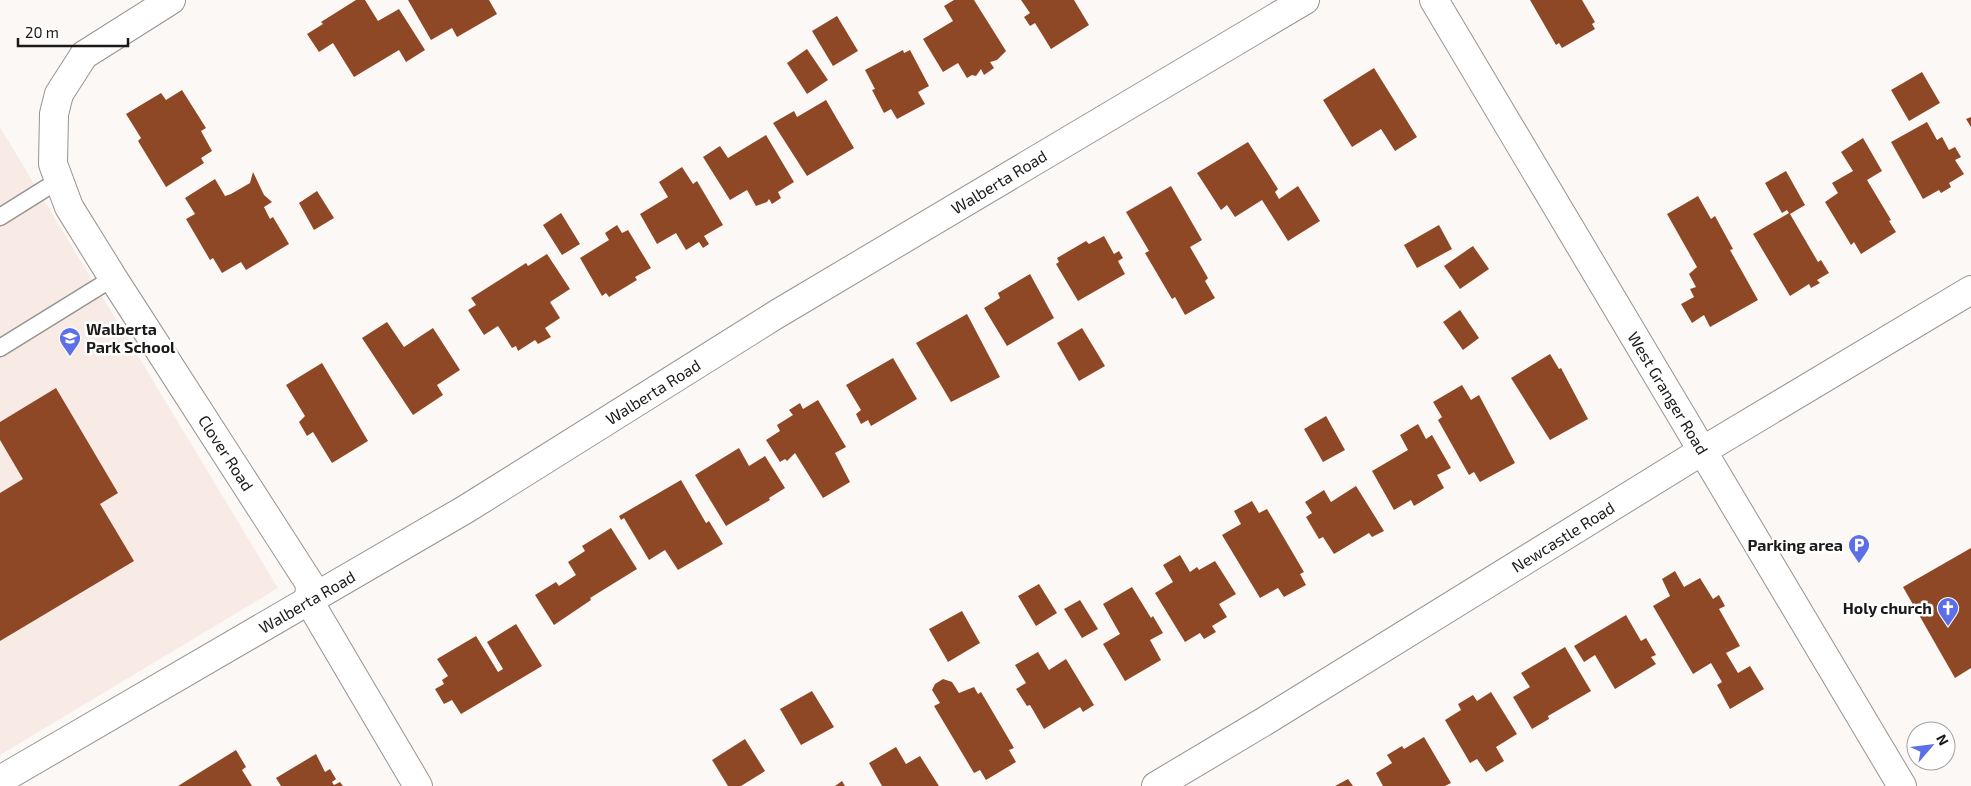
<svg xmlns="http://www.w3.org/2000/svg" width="1971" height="786" font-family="'Exo 2',sans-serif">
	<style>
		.built { fill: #f8ebe6 }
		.building { fill: #8f4825 }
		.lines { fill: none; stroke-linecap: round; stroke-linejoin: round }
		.service-casing { stroke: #979391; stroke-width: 19 }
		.minor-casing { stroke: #979391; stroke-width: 30 }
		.service { stroke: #fff; stroke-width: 16 }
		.minor { stroke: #fff; stroke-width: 28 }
		.labels { text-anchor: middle; stroke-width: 5; stroke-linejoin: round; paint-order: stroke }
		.street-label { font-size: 16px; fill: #1b1a19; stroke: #fff }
		.poi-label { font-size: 16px; font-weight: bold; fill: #1b1a19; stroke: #fff; text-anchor: end }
	</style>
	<rect width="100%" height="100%" fill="#fcf8f6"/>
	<path class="built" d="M0,127L278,588L0,755Z"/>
	<g class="building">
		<path d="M356,0H365L378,21L399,9L425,50L406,62L399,50L354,77L333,43L319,52L307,34L323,24L321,22Z"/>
		<path d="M408,0H489L497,14L457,37L452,28L431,40Z"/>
		<path d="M954,0H974L1006,51L997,60L990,62L994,68L984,75L981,69L976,76L972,75L967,78L958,63L943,72L923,39L953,21L944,6Z"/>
		<path d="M1021,0H1074L1089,25L1051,49L1035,23L1030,26L1024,17L1030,13Z"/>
		<path d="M1530,0H1582L1595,22L1592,24L1595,29L1562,48L1559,43L1556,45Z"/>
		<path d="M837,16L858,51L833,66L812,31Z"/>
		<path d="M807,49L828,80L807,94L787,63Z"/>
		<path d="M903,50L904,53L910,50L929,86L918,92L925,104L897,119L891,109L884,113L872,90L875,89L865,70Z"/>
		<path d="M1374,68L1417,137L1395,151L1381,129L1352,147L1323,100Z"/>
		<path d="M1922,72L1940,103L1909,121L1891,90Z"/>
		<path d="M182,90L206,128L201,131L212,151L201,158L204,163L166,187L138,141L141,138L126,114L161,93L166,100Z"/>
		<path d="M826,100L854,148L807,176L773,123L794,111L797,117Z"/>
		<path d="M1971,117V127L1966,119Z"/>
		<path d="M1927,122L1937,140L1942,137L1949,150L1955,147L1961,157L1955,160L1964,174L1949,183L1951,187L1941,193L1939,190L1923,199L1891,142Z"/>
		<path d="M766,135L794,182L778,192L781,198L772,204L769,199L767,202L756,206L747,190L730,200L703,157L720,146L728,158Z"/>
		<path d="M1863,138L1882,171L1867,180L1891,220L1889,221L1896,232L1861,254L1854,242L1851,245L1825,202L1838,193L1832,183L1853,171L1841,152Z"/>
		<path d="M1248,142L1278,189L1275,192L1279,199L1298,186L1320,221L1288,241L1262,200L1235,217L1227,205L1221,210L1197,173Z"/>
		<path d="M682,167L693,184L697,181L723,225L704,236L709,244L703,248L699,242L686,250L676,233L657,244L640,214L668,197L659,182Z"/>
		<path d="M1786,171L1805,205L1790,214L1818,262L1821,260L1829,273L1817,280L1820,283L1811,288L1809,284L1790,296L1753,234L1789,213L1787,210L1782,213L1765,183Z"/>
		<path d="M253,172L264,195L272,202L264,207L270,219L273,217L289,244L246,270L241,262L222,273L213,258L210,260L186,219L195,214L185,198L215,179L225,196L231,194L250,183Z"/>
		<path d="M1171,186L1202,240L1190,247L1208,278L1205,281L1215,298L1185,315L1175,297L1172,299L1145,253L1149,251L1126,212Z"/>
		<path d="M317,191L334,218L314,230L299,203Z"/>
		<path d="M1698,196L1711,219L1715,216L1733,249L1730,250L1758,300L1710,327L1704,315L1692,323L1681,304L1694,297L1690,289L1696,287L1689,274L1697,267L1667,214Z"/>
		<path d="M561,213L580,244L562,255L543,225Z"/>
		<path d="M617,225L622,233L628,230L651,268L635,277L637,280L609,297L606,293L602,296L580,258L609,240L605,233Z"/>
		<path d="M1439,225L1452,249L1417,268L1404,245Z"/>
		<path d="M1104,236L1114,254L1119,251L1123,258L1118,261L1125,274L1078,301L1056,264L1059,262L1057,258L1086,241L1089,244Z"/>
		<path d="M1473,246L1489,269L1460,289L1444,266Z"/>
		<path d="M547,254L570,289L550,302L560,318L545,328L551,337L538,344L535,340L518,351L516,346L512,348L498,326L484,335L468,310L476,305L471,298L526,263L528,266Z"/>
		<path d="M1030,274L1054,318L1007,346L984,308L1000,298L998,293Z"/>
		<path d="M1460,310L1479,338L1463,350L1443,322Z"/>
		<path d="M967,314L1000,377L951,402L916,343Z"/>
		<path d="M387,322L404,347L433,328L460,370L437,385L443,395L413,415L362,338Z"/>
		<path d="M1082,328L1105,366L1079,381L1057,343Z"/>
		<path d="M1550,354L1559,369L1561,368L1588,419L1550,440L1511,378Z"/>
		<path d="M893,358L917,399L871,426L868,420L861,424L856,414L861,410L846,385Z"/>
		<path d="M322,363L368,441L332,463L313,432L307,436L299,422L305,416L286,385Z"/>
		<path d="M1462,385L1471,400L1479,395L1515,463L1480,482L1474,472L1469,475L1438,420L1442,417L1433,402Z"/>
		<path d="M56,388L118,493L100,504L134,561L0,641V493L23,479L0,440V422Z"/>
		<path d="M818,400L846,447L835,453L850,482L823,498L795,453L787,461L785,459L780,462L766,440L780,431L777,425L793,415L789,410L800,403L803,409Z"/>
		<path d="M1326,416L1345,450L1323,462L1304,429Z"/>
		<path d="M1418,424L1426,439L1432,435L1451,468L1437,475L1444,488L1414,506L1411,500L1394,510L1372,471L1408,450L1400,435Z"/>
		<path d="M739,448L749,466L765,456L785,488L769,498L770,500L726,526L695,475Z"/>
		<path d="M681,480L706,523L709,521L723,544L678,570L665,550L649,560L624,518L621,520L619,516Z"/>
		<path d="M1356,486L1384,531L1372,537L1369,533L1334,554L1323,537L1319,539L1306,517L1312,513L1305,502L1324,490L1331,502Z"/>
		<path d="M1252,501L1259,513L1267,509L1304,572L1300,574L1306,585L1284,597L1278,588L1260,598L1222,535L1241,524L1234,511Z"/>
		<path d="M611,528L637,569L590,598L591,600L554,625L535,595L556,582L559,586L576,575L568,562L585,551L582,546Z"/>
		<path d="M1971,548V668L1955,678L1903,587Z"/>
		<path d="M1180,555L1190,572L1197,567L1199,570L1215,561L1236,594L1219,604L1227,617L1212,626L1216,632L1204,639L1200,633L1185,642L1155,593L1173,582L1163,565Z"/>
		<path d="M1675,571L1684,587L1700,578L1713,599L1719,595L1725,606L1719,609L1740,646L1726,653L1738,673L1750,666L1764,689L1730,709L1717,685L1722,682L1711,663L1693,674L1653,606L1670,596L1662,579Z"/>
		<path d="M1039,584L1057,613L1036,626L1018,596Z"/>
		<path d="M1132,587L1151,618L1153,616L1163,633L1150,640L1161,660L1125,681L1103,644L1120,634L1103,604Z"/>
		<path d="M1080,600L1098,629L1082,638L1064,609Z"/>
		<path d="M962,611L980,643L948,662L929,629Z"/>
		<path d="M1626,615L1641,641L1646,638L1656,655L1651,657L1656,664L1615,689L1595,655L1584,662L1574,646Z"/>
		<path d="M516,624L542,666L461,714L452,700L444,704L435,689L444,684L442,680L448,676L437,659L476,636L498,672L503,669L487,642Z"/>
		<path d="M1565,647L1591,691L1548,716L1549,719L1532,729L1513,697L1530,687L1521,673Z"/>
		<path d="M1038,652L1049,670L1066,659L1094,705L1083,712L1080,707L1044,729L1030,705L1027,706L1016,689L1026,683L1015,665Z"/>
		<path d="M943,679L952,682L959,693L974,687L978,694L981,692L1014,748L1009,750L1016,762L986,780L980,770L974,773L934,706L940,703L932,690L935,684Z"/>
		<path d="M812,691L834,727L801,745L780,709Z"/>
		<path d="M1491,692L1517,734L1496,747L1504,761L1486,772L1477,759L1470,763L1445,720L1461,710L1458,704L1473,695L1477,701Z"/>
		<path d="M1424,737L1451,783L1445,786H1383L1376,773L1392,763L1387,755L1402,746L1404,749Z"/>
		<path d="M745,739L765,771L741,786H728L712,760Z"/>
		<path d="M896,747L906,764L920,756L939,786H882L869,763Z"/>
		<path d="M236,750L246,767L242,770L252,786H178Z"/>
		<path d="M316,754L325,772L330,769L336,779L332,782L334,785L340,782L343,786H281L276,778Z"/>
		<path d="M1348,779L1353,786H1335Z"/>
		<path d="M842,781L845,786H835Z"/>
	</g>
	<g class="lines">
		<g class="service-casing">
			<g id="service">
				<path d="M0,217L59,180"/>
				<path d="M0,348L113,278"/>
			</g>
		</g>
		<g class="minor-casing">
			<g id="minor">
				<path d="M171,0L84,55L59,94L54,114L53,164L69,207L113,278L310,584L309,601L418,786"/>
				<path d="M1434,0L1902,786"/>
				<path d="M0,780L466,509L777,314L1305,0"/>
				<path d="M1156,786L1265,721L1702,451L1971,290"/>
			</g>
		</g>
		<use href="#service" class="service"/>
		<use href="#minor" class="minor"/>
	</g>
	<defs>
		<g id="school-pin" transform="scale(1.125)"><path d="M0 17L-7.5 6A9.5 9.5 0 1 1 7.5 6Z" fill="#5d6fe6" stroke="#fff"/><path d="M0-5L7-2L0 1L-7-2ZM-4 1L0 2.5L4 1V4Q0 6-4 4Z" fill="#fff"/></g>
		<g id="parking-pin" transform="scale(1.125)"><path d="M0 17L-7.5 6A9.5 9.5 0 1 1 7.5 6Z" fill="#5d6fe6" stroke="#fff"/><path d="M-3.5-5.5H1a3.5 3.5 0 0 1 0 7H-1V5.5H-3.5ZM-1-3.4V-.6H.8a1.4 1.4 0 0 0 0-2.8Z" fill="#fff"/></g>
		<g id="church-pin" transform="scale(1.125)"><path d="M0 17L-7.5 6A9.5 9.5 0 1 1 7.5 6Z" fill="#5d6fe6" stroke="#fff"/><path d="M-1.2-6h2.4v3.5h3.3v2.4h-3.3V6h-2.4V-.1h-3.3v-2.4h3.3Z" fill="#fff"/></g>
	</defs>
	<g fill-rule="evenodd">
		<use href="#school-pin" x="70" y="338"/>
		<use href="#parking-pin" x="1859" y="545"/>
		<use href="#church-pin" x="1948" y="608"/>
	</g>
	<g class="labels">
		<g class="street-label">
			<text transform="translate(999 182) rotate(-31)" y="6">Walberta Road</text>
			<text transform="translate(653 392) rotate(-32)" y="6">Walberta Road</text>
			<text transform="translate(1668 393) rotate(59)" y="6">West Granger Road</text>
			<text transform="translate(226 453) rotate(57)" y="6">Clover Road</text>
			<text transform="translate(1563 537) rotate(-32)" y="6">Newcastle Road</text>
			<text transform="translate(307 602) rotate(-30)" y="6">Walberta Road</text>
		</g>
		<g class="poi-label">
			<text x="86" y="335" text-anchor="start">Walberta<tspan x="86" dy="18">Park School</tspan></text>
			<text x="1843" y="551">Parking area</text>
			<text x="1932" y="614">Holy church</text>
		</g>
	</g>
	<g transform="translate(1931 746) rotate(62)"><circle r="24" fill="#ffffff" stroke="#a4a3a3"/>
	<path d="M0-4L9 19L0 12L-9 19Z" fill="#5d6fe6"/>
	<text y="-8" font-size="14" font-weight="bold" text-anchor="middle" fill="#1b1a19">N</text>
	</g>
	<path d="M18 38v8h110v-8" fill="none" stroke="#1b1a19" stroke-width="2.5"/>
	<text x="25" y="38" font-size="15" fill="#1b1a19" stroke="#ffffff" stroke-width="4" paint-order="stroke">20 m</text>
</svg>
